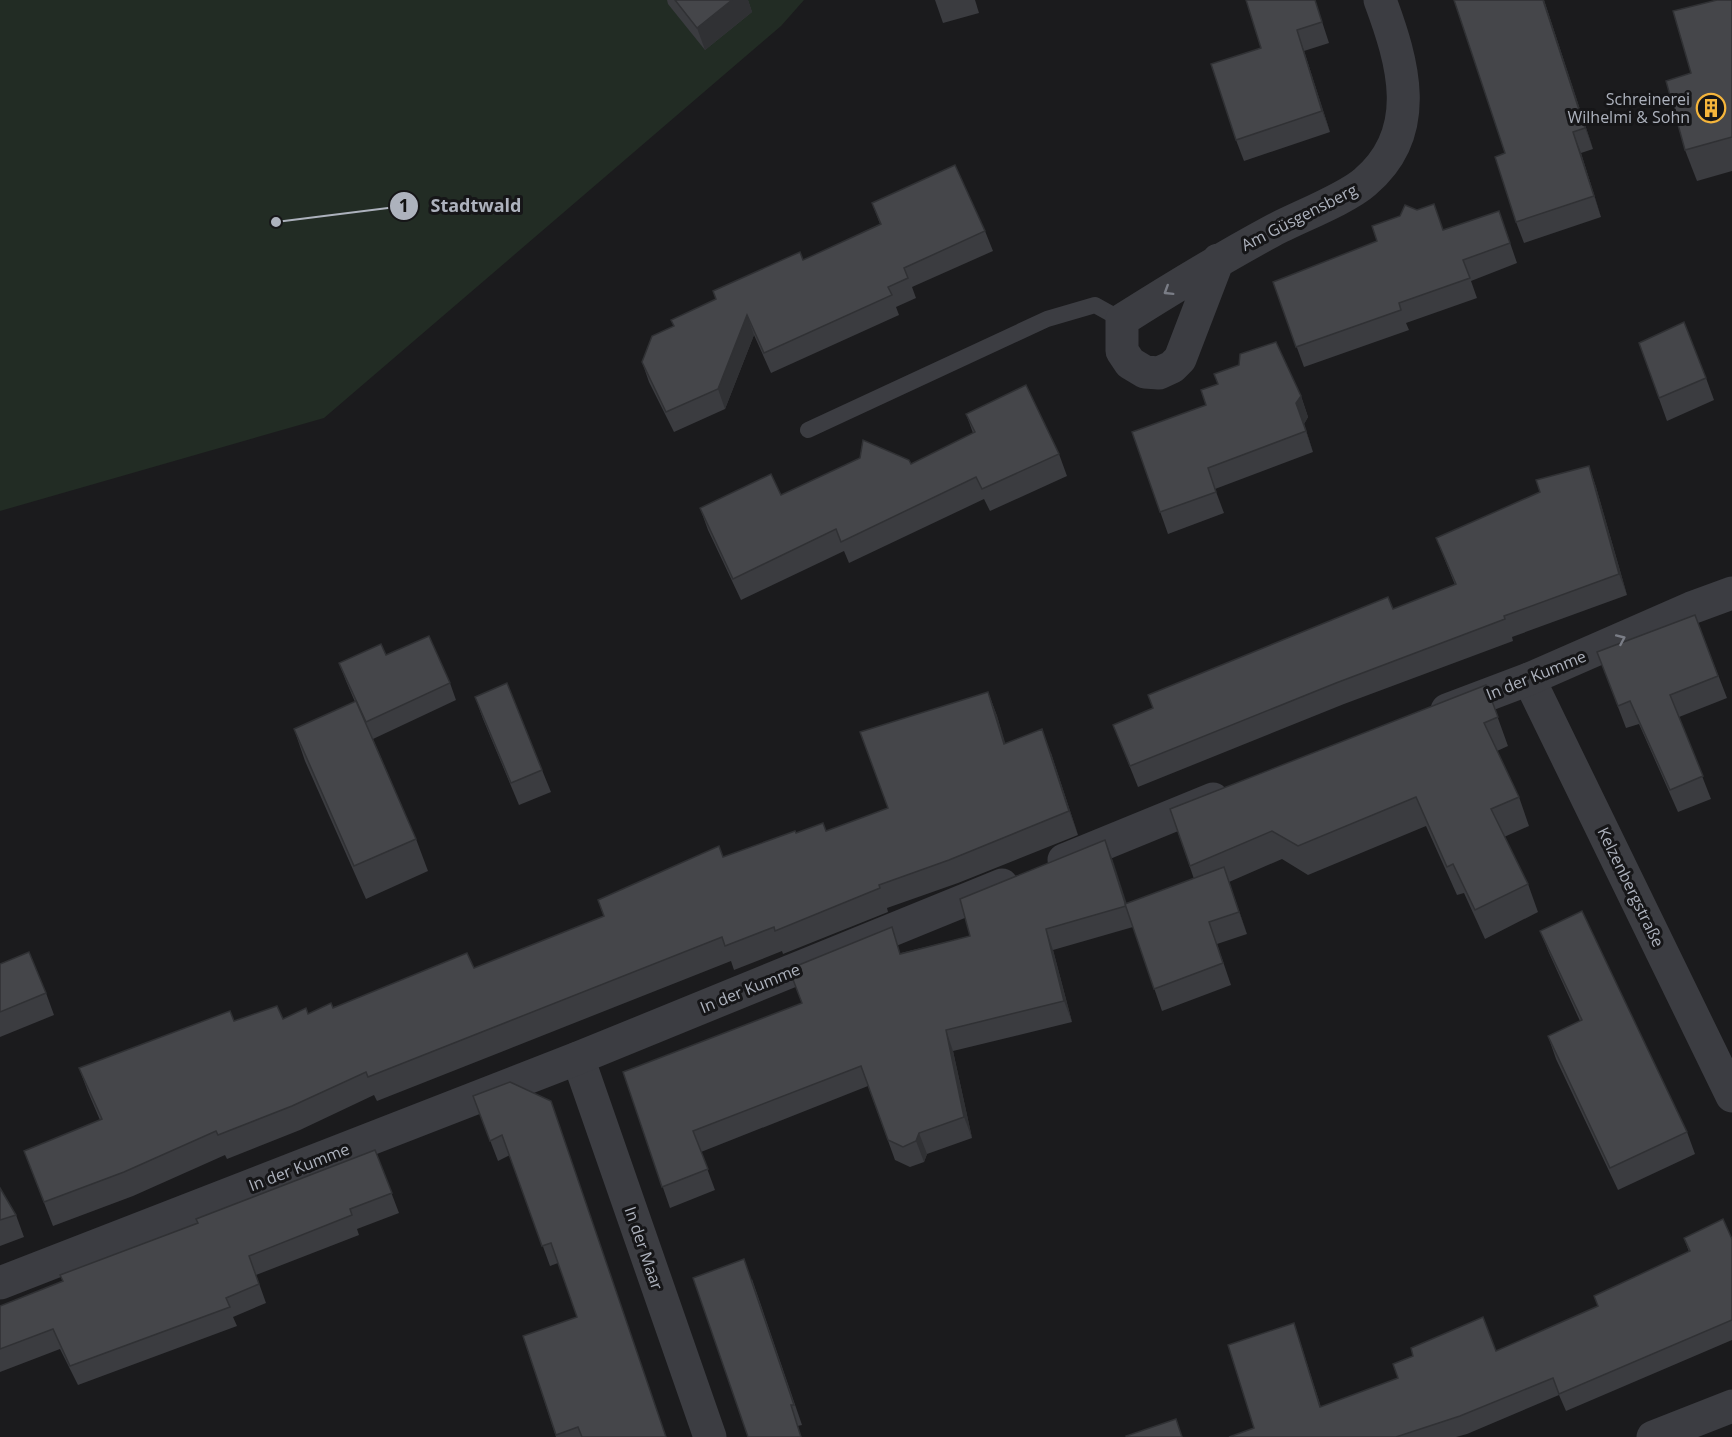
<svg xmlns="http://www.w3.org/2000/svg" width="1732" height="1437" font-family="'Open Sans',sans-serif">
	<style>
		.green { fill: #222c24 }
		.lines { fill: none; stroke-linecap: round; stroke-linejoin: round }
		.service { stroke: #3c3d42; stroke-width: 16 }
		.minor { stroke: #3c3d42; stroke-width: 33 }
		.wall { fill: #3b3c40 }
		.shaded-wall { fill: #303134 }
		.building { fill: #45464a; stroke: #303134; stroke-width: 1.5 }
		.oneway { stroke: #7a7d86 }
		.labels { text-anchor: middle; stroke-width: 6; stroke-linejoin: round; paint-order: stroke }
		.poi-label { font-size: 16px; fill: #adb2bd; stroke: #161618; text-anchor: end }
		.street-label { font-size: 16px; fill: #adb2bd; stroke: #161618 }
		.leader { fill: none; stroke: #adb2bd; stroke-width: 2 }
		.callout-dot { fill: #adb2bd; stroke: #161618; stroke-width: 2 }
		.mark-label { font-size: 18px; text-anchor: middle; font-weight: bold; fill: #111 }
		.callout-label { font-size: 18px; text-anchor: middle; font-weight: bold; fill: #adb2bd; stroke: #161618; stroke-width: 6; stroke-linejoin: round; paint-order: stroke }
	</style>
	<rect width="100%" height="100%" fill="#1b1b1d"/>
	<path class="green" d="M0,0H804L781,26L324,418L0,511Z"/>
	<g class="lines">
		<path class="service" d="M808,430L1047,319L1095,305L1122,320"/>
		<g class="minor">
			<path d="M1218,260L1180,359L1172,367L1159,373L1145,372L1130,363L1122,351V320C1171,289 1220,259 1272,231C1296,218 1346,199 1365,182C1424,132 1403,62 1380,0"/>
			<path d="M1529,679L1732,1096"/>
			<path d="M1447,710L1529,679L1691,608L1732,593"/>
			<path d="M1064,860L1213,799"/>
			<path d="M578,1058L710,1437"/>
			<path d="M0,1283L578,1058L1002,885"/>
			<path d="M1653,1437L1732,1406"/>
		</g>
	</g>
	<g class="wall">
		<path d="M667,0H748L752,12L705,50L668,4Z"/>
		<path d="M935,0H975L979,13L943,23Z"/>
		<path d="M1246,0H1315L1329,43L1304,51L1330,132L1244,161L1236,140L1261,48Z"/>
		<path d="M1454,0H1544L1593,149L1581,153L1601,217L1524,243L1516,222L1505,153Z"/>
		<path d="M1732,0V171L1697,181L1685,150Z"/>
		<path d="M872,203L985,231L993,251L912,287L916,298L896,307L899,315L771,373L754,335L725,409L674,432L649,382L642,362L673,326L716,299L713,291L803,260L880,224Z"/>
		<path d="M1443,230L1506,231L1517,263L1471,281L1477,298L1406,323L1409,330L1304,367L1273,282L1377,241Z"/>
		<path d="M1639,343L1706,378L1714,400L1667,421Z"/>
		<path d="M1301,396L1308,417L1304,424L1313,452L1215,489L1224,513L1168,534L1132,432Z"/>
		<path d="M966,414L1059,454L1067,476L990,511L984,499L849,563L844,551L741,600L708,530L700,508L781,495L911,464L973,433Z"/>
		<path d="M1589,466L1596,487L1627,595L1512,637L1513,641L1344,704L1138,787L1113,725L1393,609L1455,585L1436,538L1540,492Z"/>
		<path d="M1695,615L1727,698L1679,717L1711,799L1678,812L1639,724L1626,728L1597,652Z"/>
		<path d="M386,655L450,683L456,700L373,739L416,839L428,871L366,899L305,761L294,729L355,702L346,681L339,663Z"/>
		<path d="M1486,685L1508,746L1497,751L1519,797L1529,826L1504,837L1528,884L1538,912L1485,939L1464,893L1457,895L1426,826L1308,875L1282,859L1229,882L1247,934L1217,944L1231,985L1162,1011L1133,927L1053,950L1072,1022L953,1051L972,1138L927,1154L924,1162L910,1167L895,1160L868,1086L701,1152L715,1190L670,1208L623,1072L802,1003L901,953L970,936L1105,840L1126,904L1194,879L1170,809Z"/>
		<path d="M988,692L997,716L1005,744L1051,753L1078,835L958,883L887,908L888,912L783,954L782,951L734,970L731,961L377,1101L374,1095L300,1130L227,1159L225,1155L133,1196L53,1226L24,1151L100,1120L88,1092L79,1068L234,1021L283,1019L308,1014L474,968L604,917L598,900L796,833L826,831L888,808Z"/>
		<path d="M475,697L542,770L551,792L519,805L483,719Z"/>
		<path d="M1540,931L1687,1132L1695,1154L1618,1190L1556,1059L1548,1036L1580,1021L1549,953Z"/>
		<path d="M0,964L46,993L54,1015L0,1037Z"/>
		<path d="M510,1082L666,1437H556L523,1336L577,1317L558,1263L550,1266L510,1155L498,1161L473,1096Z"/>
		<path d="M375,1150L399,1213L357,1229L359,1235L256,1275L266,1303L233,1317L237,1326L78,1385L60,1349L0,1372V1306L63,1281L198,1223Z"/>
		<path d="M0,1188L16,1215L24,1237L0,1246Z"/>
		<path d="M1684,1238L1732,1239V1340L1566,1411L1559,1395L1467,1434L1456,1437H1229L1254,1428L1294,1323L1321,1407L1496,1351L1598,1306L1594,1296L1689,1252Z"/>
		<path d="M752,1279L802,1425L748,1437Z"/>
	</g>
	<g class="shaded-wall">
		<path d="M732,0H748L752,12L705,50L697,28Z"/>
		<path d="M1543,0H1544L1593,149L1585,128Z"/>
		<path d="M1297,30L1304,51L1330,132L1322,111Z"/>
		<path d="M1573,132L1581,153L1601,217L1594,196Z"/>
		<path d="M747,315L754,335L725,409L718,389Z"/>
		<path d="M1301,396L1308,417L1304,424L1313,452L1296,403Z"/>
		<path d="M1589,466L1596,487L1627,595L1619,574Z"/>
		<path d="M988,692L997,716L1013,768L1004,744Z"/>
		<path d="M1042,729L1051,753L1078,835L1069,811Z"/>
		<path d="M1105,840L1113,861L1134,926L1126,906Z"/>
		<path d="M1224,867L1232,890L1247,934L1239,912Z"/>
		<path d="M1046,929L1053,950L1072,1022L1064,1001Z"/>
		<path d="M946,1030L953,1051L972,1138L964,1117Z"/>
		<path d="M919,1133L927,1154L924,1162L916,1141Z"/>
		<path d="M1294,1323L1300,1341L1326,1425L1320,1407Z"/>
	</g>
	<g class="building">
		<path d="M675,0H732L697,28Z"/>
		<path d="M1246,0H1315L1322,22L1297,30L1322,111L1236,140L1211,64L1261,48Z"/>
		<path d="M1454,0H1543L1585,128L1573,132L1594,196L1516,222L1495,157L1505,153Z"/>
		<path d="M1717,0H1732V137L1685,150L1666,81L1691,73L1673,11Z"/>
		<path d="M955,165L985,231L904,268L908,278L888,287L892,295L764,353L747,315L718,389L666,412L642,362L652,336L674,326L671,320L716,299L713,291L800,252L803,260L881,224L872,203Z"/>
		<path d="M1434,204L1443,230L1499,211L1510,243L1463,260L1470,278L1399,303L1401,310L1296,347L1273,282L1377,241L1372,226L1400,216L1405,205L1417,210Z"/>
		<path d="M1684,322L1706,378L1659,398L1639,343Z"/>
		<path d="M1276,342L1301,396L1296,403L1306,431L1208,468L1216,492L1160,512L1132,432L1206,405L1201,390L1218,384L1214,374L1239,365L1240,354Z"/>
		<path d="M1026,385L1059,454L982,489L976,477L841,542L836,529L733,579L700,508L771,474L781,495L860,458L863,440L909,460L911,464L975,432L966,414Z"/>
		<path d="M1589,466L1619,574L1504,616L1505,619L1336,683L1130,766L1113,725L1153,708L1148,695L1388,597L1393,609L1456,584L1436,538L1540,492L1536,480Z"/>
		<path d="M1695,615L1718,676L1670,695L1703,776L1670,790L1630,701L1618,706L1597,652Z"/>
		<path d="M429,636L450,683L366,722L339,663L381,644L386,655Z"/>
		<path d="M507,683L542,770L511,783L475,697Z"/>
		<path d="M1486,685L1498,717L1484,723L1519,797L1491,809L1528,884L1475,910L1453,864L1447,867L1416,797L1298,846L1272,831L1190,866L1170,809Z"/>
		<path d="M988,692L1004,744L1042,729L1069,811L949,860L879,885L880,888L775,931L774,927L725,946L722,937L368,1077L366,1072L292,1106L218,1135L216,1131L124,1172L44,1202L24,1151L102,1119L79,1068L230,1011L234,1021L277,1006L283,1019L306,1008L308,1014L331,1003L333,1008L467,953L474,968L604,916L598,900L719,846L723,857L795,831L796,833L823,823L826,831L888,808L860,732Z"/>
		<path d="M356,701L416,839L354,866L294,729Z"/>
		<path d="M1105,840L1126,906L1046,929L1064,1001L946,1030L964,1117L919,1133L916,1141L903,1147L888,1140L861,1066L693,1131L708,1169L662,1187L623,1072L802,1003L789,969L892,927L900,954L970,936L960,899Z"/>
		<path d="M1224,867L1239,912L1209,922L1223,963L1154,989L1125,904Z"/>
		<path d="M1582,911L1687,1132L1610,1168L1548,1036L1582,1020L1540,931Z"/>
		<path d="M29,952L46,993L0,1012V964Z"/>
		<path d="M510,1082L551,1101L666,1437H582L578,1427L556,1435L523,1336L577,1317L551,1243L542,1246L502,1135L490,1141L473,1096Z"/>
		<path d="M375,1150L392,1193L350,1209L352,1215L249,1256L259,1284L226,1298L230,1307L70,1366L53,1329L0,1349V1306L63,1281L60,1275L198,1223L196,1219Z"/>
		<path d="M0,1188L16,1215L0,1220Z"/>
		<path d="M1723,1219L1732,1239V1320L1559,1394L1553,1378L1460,1416L1396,1437H1229L1254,1428L1228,1345L1294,1323L1320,1407L1398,1378L1393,1364L1413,1356L1411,1348L1483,1317L1496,1351L1598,1306L1594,1296L1690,1251L1684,1238Z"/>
		<path d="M744,1259L794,1405H791L801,1437H748L693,1278Z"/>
		<path d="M1176,1419L1182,1437H1127L1126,1436Z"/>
	</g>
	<defs><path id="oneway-chevron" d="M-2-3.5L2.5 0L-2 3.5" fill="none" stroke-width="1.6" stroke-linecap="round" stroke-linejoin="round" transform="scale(1.5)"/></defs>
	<g class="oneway">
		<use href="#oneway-chevron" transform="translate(1168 291) rotate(148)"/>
		<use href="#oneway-chevron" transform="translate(1621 639) rotate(-24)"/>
	</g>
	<defs>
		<g id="building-ring" transform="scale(1.5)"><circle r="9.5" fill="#161618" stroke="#f5b53b" stroke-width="1.5"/><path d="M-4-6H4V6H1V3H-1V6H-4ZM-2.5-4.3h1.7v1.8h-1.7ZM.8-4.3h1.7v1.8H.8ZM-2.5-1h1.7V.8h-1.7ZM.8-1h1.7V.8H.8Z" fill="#f5b53b"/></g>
	</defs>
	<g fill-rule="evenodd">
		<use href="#building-ring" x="1711" y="108"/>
	</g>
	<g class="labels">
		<g class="poi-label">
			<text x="1690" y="105">Schreinerei<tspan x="1690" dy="18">Wilhelmi &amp; Sohn</tspan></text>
		</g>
		<g class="street-label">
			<text transform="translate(1299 217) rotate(-27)" y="6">Am Güsgensberg</text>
			<text transform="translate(1536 675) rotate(-22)" y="6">In der Kumme</text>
			<text transform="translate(1631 887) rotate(64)" y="6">Kelzenbergstraße</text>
			<text transform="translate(750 988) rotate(-22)" y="6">In der Kumme</text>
			<text transform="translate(299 1167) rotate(-21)" y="6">In der Kumme</text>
			<text transform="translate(644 1248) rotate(71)" y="6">In der Maar</text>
		</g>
	</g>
	<path class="leader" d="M276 222L404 206"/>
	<g class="callout-dot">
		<circle cx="276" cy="222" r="6"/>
		<circle cx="404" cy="206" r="15"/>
	</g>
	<g class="mark-label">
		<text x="404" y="212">1</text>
	</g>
	<g class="callout-label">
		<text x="476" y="212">Stadtwald</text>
	</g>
</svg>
